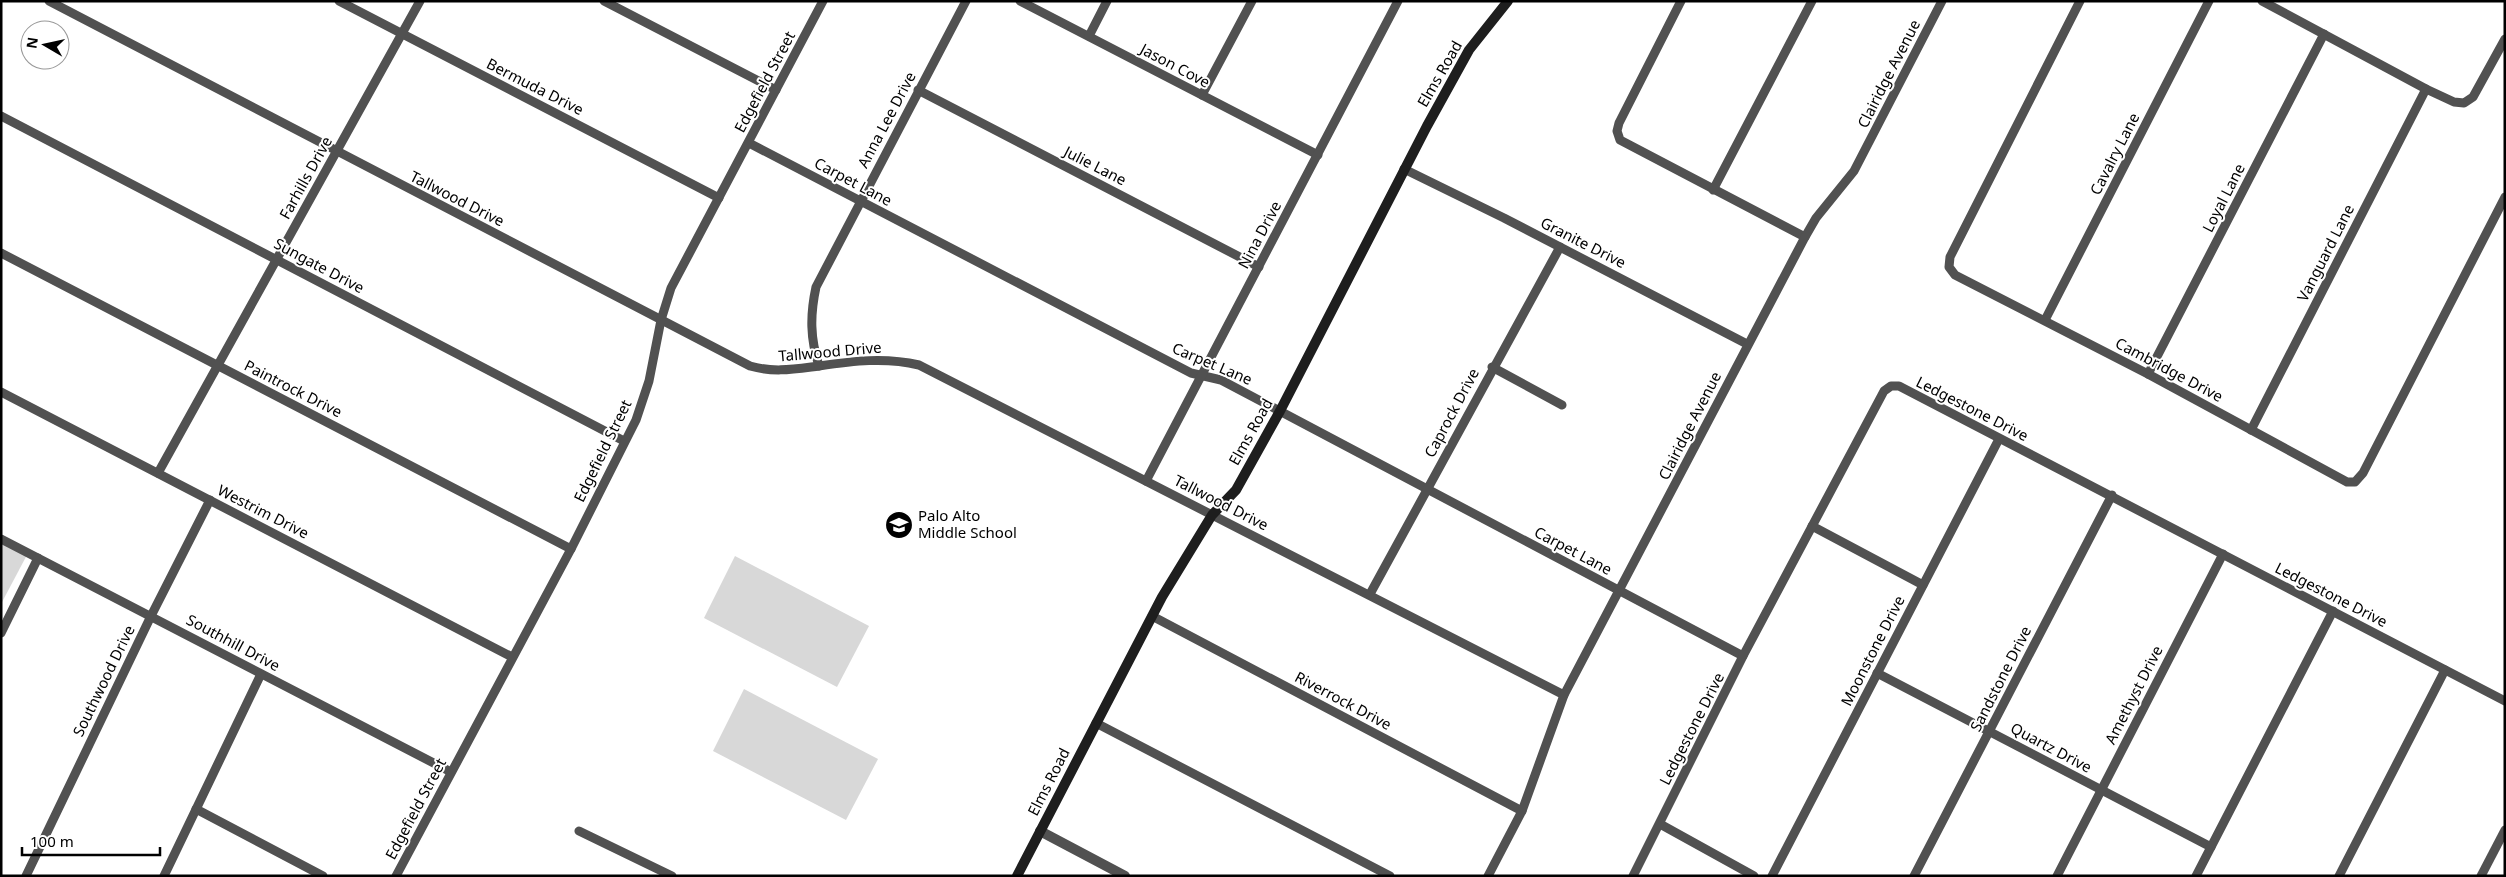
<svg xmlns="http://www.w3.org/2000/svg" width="2506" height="877" font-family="'Noto Sans',sans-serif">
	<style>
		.green { fill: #d8d8d8 }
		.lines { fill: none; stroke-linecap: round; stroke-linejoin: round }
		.minor { stroke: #515151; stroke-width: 9 }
		.tertiary { stroke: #515151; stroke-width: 10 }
		.secondary { stroke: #1e1e1e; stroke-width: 10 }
		.labels { text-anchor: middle; stroke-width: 4; stroke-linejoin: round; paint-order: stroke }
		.street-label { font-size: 15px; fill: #000; stroke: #fff }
		.poi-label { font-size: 15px; fill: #000; stroke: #fff; text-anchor: start }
	</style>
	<rect width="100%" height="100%" fill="#fff"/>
	<g class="green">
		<path d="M1,540L28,553L1,604Z"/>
		<path d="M735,556L869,626L837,687L704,618Z"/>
		<path d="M744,689L878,759L846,820L713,751Z"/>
	</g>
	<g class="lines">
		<g class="minor">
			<path d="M49,1L750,366C774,373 795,369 819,366C853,361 885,357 919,365L1564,695"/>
			<path d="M339,1L719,198"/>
			<path d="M604,1L776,90"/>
			<path d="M1020,1L1318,155"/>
			<path d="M1681,1L1619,123L1617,131L1620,140L1805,237"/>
			<path d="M2080,1L1950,257L1949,267L1955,275L2148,374L2347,482H2355L2363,473L2505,197"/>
			<path d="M2262,1L2426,89L2454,102L2464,103L2473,97L2505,39"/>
			<path d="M1089,36L1107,1"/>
			<path d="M918,90L1259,267"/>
			<path d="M1202,95L1252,1"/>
			<path d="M1,116L624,441"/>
			<path d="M749,143L1191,373L1221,380L1743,656"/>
			<path d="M1404,169L1504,218L1747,344"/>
			<path d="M1713,190L1812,1"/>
			<path d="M1,253L571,549"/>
			<path d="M2045,320L2209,1"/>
			<path d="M819,366C810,338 810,315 816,287L966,1"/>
			<path d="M1492,367L1562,405"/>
			<path d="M2148,374L2324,34"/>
			<path d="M1,392L512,657"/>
			<path d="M2251,430L2426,89"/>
			<path d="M158,473L420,1"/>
			<path d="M1146,481L1398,1"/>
			<path d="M1812,526L1923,585"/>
			<path d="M1,539L451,772"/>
			<path d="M1370,594L1560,247"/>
			<path d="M1152,616L1522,811"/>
			<path d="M1,633L38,558"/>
			<path d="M1877,673L2211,847"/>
			<path d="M1096,723L1390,876"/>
			<path d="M196,809L323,876"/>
			<path d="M1660,824L1754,876"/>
			<path d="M579,831L672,876"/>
			<path d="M26,876L151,616L210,500"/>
			<path d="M164,876L261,674"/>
			<path d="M396,876L571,549L636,420L649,381L661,320L671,288L823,1"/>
			<path d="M1488,876L1522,811L1564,695L1805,237L1816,218L1854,171L1942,1"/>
			<path d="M1633,876L1743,656L1884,391L1891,386H1899L2505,701"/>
			<path d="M1772,876L1999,439"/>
			<path d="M1914,876L2112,495"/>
			<path d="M2057,876L2223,554"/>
			<path d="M2196,876L2333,611"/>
			<path d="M2339,876L2445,670"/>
			<path d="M2481,876L2505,830"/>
		</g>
		<path class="tertiary" d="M1040,831L1125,876"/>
		<path class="secondary" d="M1017,876L1162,597L1212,515L1236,490L1280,411L1427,126L1469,50L1508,1"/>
	</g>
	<defs>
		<g id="school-disc" transform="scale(1.4375)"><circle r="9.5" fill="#000" stroke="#fff"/><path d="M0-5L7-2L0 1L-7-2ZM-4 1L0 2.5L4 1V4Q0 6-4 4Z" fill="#fff"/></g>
	</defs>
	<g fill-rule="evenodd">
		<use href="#school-disc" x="899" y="525"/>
	</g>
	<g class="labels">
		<g class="street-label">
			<text transform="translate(1175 66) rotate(28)" y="5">Jason Cove</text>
			<text transform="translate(1440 74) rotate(-60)" y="5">Elms Road</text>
			<text transform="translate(1889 74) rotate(-63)" y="5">Clairidge Avenue</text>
			<text transform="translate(765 82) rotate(-62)" y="5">Edgefield Street</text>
			<text transform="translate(535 87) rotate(27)" y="5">Bermuda Drive</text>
			<text transform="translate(887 120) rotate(-62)" y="5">Anna Lee Drive</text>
			<text transform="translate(2115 154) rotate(-63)" y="5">Cavalry Lane</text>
			<text transform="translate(1095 166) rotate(27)" y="5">Julie Lane</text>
			<text transform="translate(306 178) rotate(-61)" y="5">Farhills Drive</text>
			<text transform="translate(853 182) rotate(28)" y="5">Carpet Lane</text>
			<text transform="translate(2224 198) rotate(-63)" y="5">Loyal Lane</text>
			<text transform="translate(457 199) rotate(27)" y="5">Tallwood Drive</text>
			<text transform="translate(1260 235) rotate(-62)" y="5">Nina Drive</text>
			<text transform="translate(1583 243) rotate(27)" y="5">Granite Drive</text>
			<text transform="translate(2326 253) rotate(-63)" y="5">Vanguard Lane</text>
			<text transform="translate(319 266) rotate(28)" y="5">Sungate Drive</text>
			<text transform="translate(830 352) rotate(-5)" y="5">Tallwood Drive</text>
			<text transform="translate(1212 364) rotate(23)" y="5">Carpet Lane</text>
			<text transform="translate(2169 370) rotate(28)" y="5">Cambridge Drive</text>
			<text transform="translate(293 389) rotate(27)" y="5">Paintrock Drive</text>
			<text transform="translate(1972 409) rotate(27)" y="5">Ledgestone Drive</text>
			<text transform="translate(1452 413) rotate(-62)" y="5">Caprock Drive</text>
			<text transform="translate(1690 426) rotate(-63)" y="5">Clairidge Avenue</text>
			<text transform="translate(1251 432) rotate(-61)" y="5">Elms Road</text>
			<text transform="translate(603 451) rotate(-64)" y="5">Edgefield Street</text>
			<text transform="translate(1221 503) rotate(27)" y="5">Tallwood Drive</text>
			<text transform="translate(263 512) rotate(27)" y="5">Westrim Drive</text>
			<text transform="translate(1573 551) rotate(28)" y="5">Carpet Lane</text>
			<text transform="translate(2331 595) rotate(27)" y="5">Ledgestone Drive</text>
			<text transform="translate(233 643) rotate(28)" y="5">Southhill Drive</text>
			<text transform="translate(1873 651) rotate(-63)" y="5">Moonstone Drive</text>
			<text transform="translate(2001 679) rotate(-63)" y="5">Sandstone Drive</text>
			<text transform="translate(104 681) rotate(-64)" y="5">Southwood Drive</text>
			<text transform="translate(2134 695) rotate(-63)" y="5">Amethyst Drive</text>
			<text transform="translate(1343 701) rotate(28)" y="5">Riverrock Drive</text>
			<text transform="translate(1692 729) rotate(-63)" y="5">Ledgestone Drive</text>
			<text transform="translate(2051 748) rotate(28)" y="5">Quartz Drive</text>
			<text transform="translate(1049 782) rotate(-63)" y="5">Elms Road</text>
			<text transform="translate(416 809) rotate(-62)" y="5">Edgefield Street</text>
		</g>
		<g class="poi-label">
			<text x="918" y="521">Palo Alto<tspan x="918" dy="17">Middle School</tspan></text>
		</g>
	</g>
	<rect width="2506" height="877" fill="none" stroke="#000000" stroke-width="5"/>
	<g transform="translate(45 45) rotate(279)"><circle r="24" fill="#ffffff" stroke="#999999"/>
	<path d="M0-4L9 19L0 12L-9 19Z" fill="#000000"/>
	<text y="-8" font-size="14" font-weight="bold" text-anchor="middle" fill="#000000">N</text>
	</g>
	<path d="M22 847v8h138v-8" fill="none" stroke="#000000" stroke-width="2.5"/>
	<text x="30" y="847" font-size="15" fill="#000000" stroke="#ffffff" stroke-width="4" paint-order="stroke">100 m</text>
</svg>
